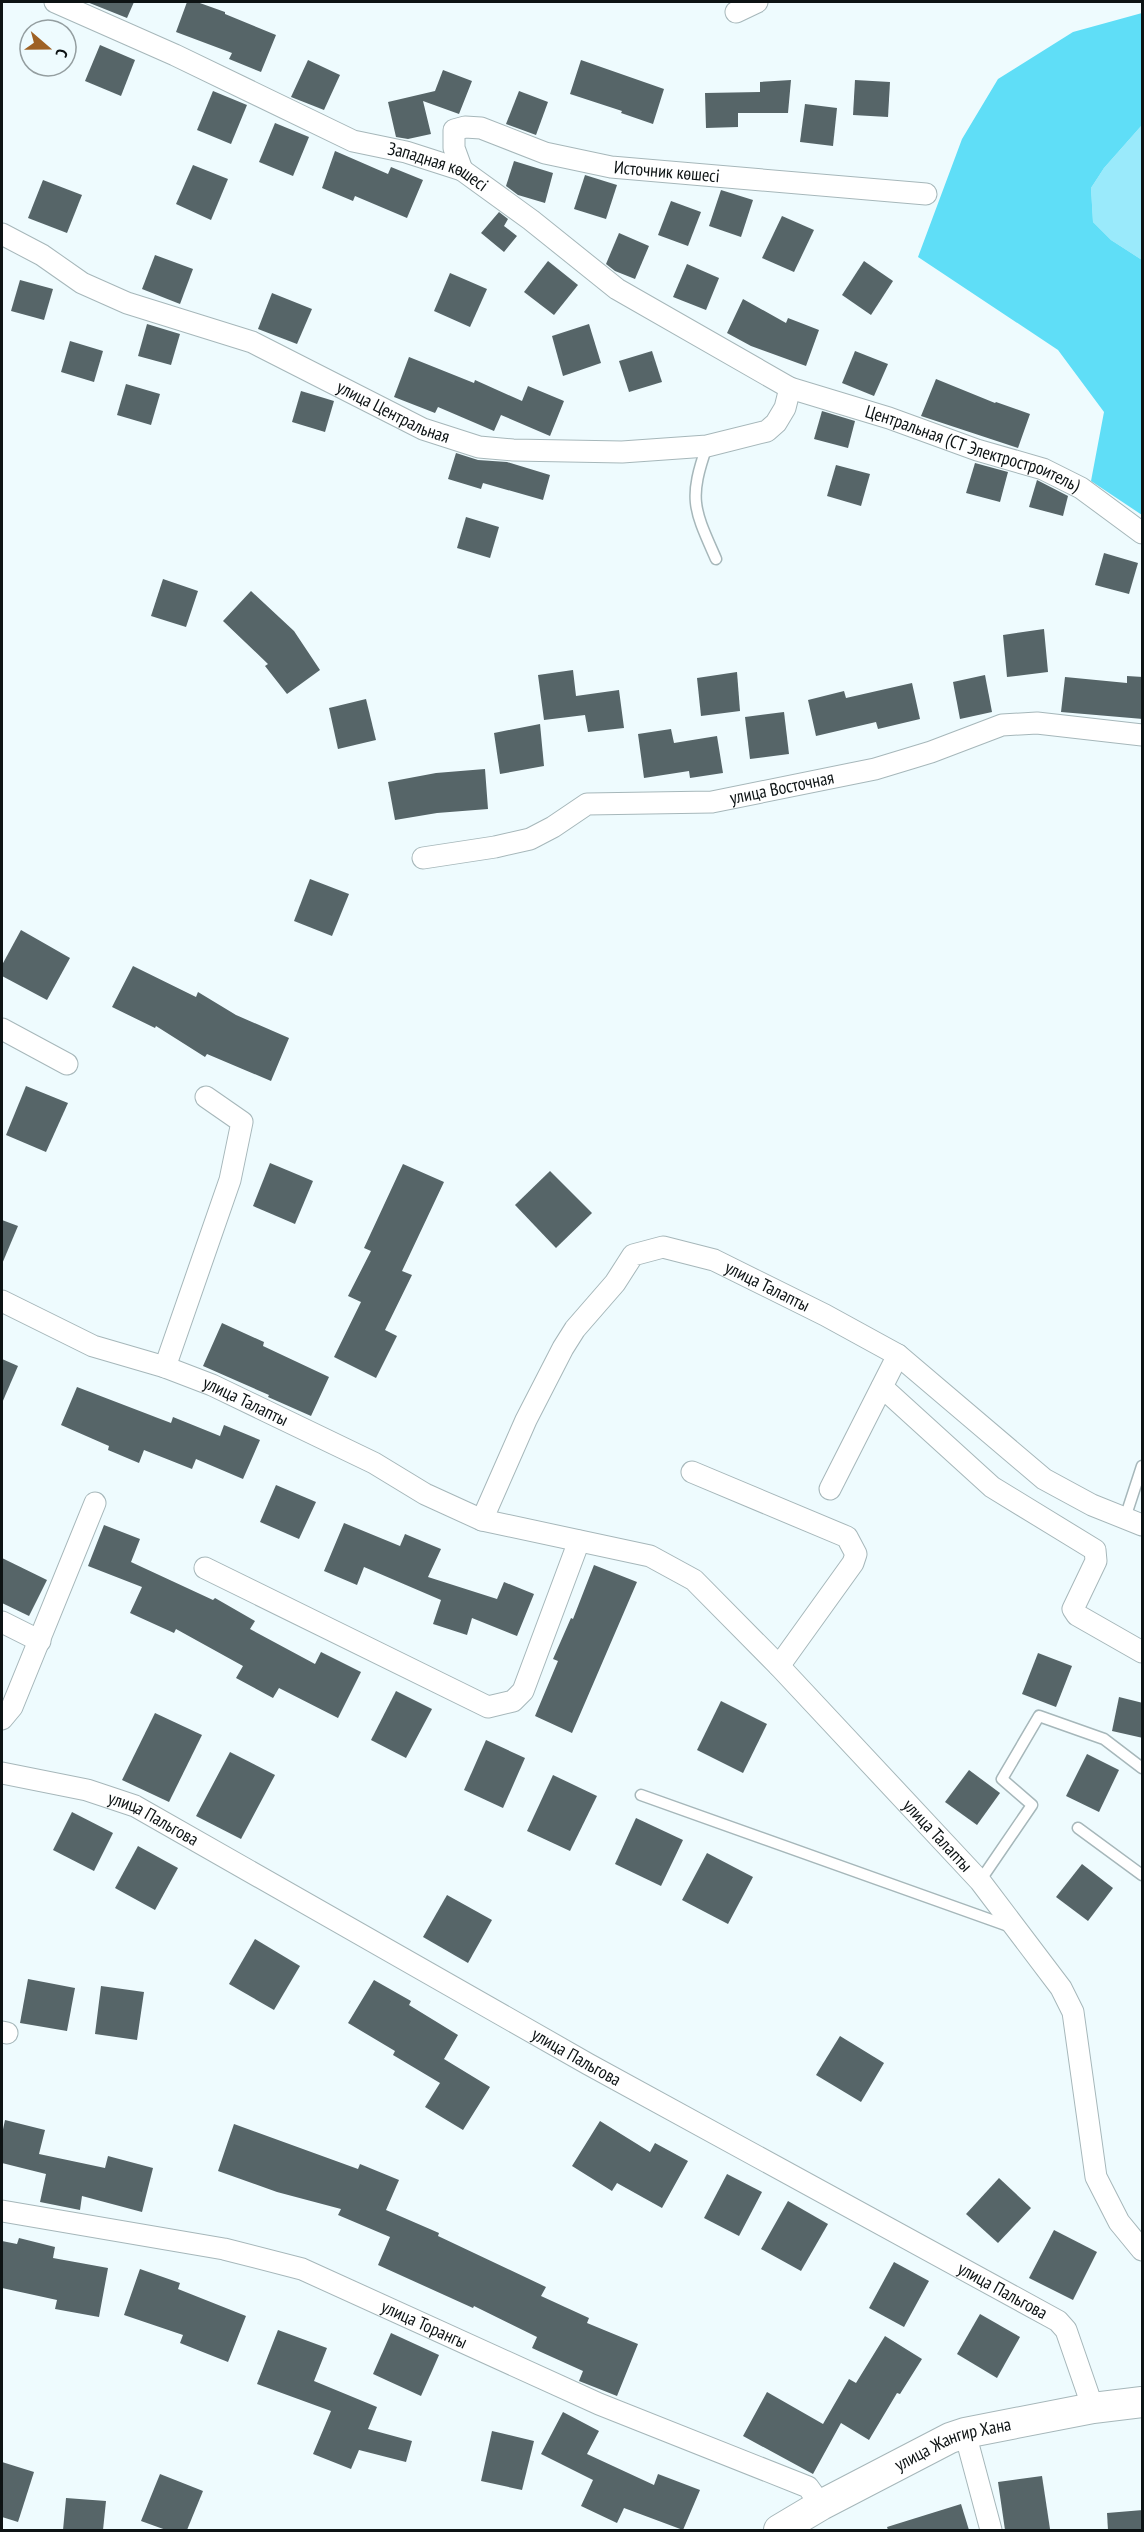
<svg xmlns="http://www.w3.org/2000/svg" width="1144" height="2532" font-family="'PT Sans Narrow',sans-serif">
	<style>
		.green { fill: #9aeafb }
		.forest { fill: #5fdef7 }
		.building { fill: #566568 }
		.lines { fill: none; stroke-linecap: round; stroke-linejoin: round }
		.lane-casing { stroke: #a6b7ba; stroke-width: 13 }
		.street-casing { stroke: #a6b7ba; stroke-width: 23 }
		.secondary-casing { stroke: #a6b7ba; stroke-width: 32 }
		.lane { stroke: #fff; stroke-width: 10 }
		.street { stroke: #fff; stroke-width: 21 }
		.secondary { stroke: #fff; stroke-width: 30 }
		.labels { text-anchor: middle; stroke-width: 5; stroke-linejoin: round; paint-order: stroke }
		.street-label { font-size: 18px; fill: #0d1314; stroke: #eefbfe }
	</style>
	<rect width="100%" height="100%" fill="#eefbfe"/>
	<path class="green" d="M1142,125V260L1111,240L1093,222L1091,188L1104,168Z"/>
	<path class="forest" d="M1142,13V125L1104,168L1091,188L1093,222L1111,240L1142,260V515L1091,481L1104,412L1058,350L918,257L962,139L998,79L1073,32Z"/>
	<g class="building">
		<path d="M87,2H134L127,18Z"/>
		<path d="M187,2H197L225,12V14L276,35L261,72L229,59L232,53L176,32Z"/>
		<path d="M100,45L135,60L121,96L85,81Z"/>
		<path d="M308,60L340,75L324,110L291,97Z"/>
		<path d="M581,60L664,89L653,124L621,113L622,111L570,94Z"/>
		<path d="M443,70L472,81L459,114L423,101L431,134L408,139L396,137L388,102L435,91Z"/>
		<path d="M791,80L788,113H738V127L706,128L705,93L760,92V82Z"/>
		<path d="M855,80L890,82L888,117L853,115Z"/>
		<path d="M213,91L247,105L231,144L197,130Z"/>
		<path d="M519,91L548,102L536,135L506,124Z"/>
		<path d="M805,104L837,108L833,146L800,142Z"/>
		<path d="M275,123L309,137L293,176L259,162Z"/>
		<path d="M335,151L388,174L391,167L423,180L407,218L355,196L353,201L322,188Z"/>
		<path d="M514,161L553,173L545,203L518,195L506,186Z"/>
		<path d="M193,165L228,179L211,220L176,204Z"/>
		<path d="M585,175L617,185L606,219L574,209Z"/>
		<path d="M43,180L82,195L67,233L28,218Z"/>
		<path d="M721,190L753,200L741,237L709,226Z"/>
		<path d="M671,201L701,212L688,246L658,235Z"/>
		<path d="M499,212L508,219L504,226L517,236L504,252L481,233Z"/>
		<path d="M782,216L814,230L794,272L762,258Z"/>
		<path d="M619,233L649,246L635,279L615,271L606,264Z"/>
		<path d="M155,255L193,269L180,304L142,289Z"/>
		<path d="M548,261L578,285L554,315L524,292Z"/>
		<path d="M864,261L893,281L871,315L842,295Z"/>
		<path d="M687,264L719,278L706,310L673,297Z"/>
		<path d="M450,273L487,289L470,327L434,311Z"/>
		<path d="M20,280L53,289L44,320L11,311Z"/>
		<path d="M272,293L312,309L297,344L258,329Z"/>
		<path d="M743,299L786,323L788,318L819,330L806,366L751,346L727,333Z"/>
		<path d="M147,324L180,334L171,365L138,356Z"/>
		<path d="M589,324L601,363L563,376L552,336Z"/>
		<path d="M70,341L103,351L94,382L61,372Z"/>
		<path d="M652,351L662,382L629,392L619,361Z"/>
		<path d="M855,351L888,364L874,396L842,383Z"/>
		<path d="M409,357L474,383L475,380L522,401L528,386L564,401L550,436L501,415L494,431L438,407L435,413L394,397Z"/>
		<path d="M936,379L995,403L996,402L1030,414L1018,448L921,416Z"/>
		<path d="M126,384L160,394L151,425L117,415Z"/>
		<path d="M301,391L334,401L325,432L292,422Z"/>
		<path d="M822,411L855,421L848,448L814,439Z"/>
		<path d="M456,453L478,460L507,462L550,475L543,500L483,483L481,489L448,479Z"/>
		<path d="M975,463L1008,472L1000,502L966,493Z"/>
		<path d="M836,465L870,474L861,506L827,496Z"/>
		<path d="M1037,480L1068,496L1063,516L1029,507Z"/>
		<path d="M466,517L499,527L490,558L457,548Z"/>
		<path d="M1104,553L1138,563L1129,594L1095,585Z"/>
		<path d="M163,579L198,591L186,627L151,616Z"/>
		<path d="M251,591L294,631L320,670L287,694L265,666L268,664L223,621Z"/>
		<path d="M1044,629L1048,672L1007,677L1003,635Z"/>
		<path d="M573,670L576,696L619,690L624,728L588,732L585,715L544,720L538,675Z"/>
		<path d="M737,672L740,711L701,716L697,678Z"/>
		<path d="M985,675L992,712L960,719L953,682Z"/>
		<path d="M1127,676L1143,677V719L1061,712L1065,677L1127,683Z"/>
		<path d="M912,683L920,719L878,729L876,722L816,736L808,700L844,691L846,698Z"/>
		<path d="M366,699L376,740L338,749L329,708Z"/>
		<path d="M784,712L789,754L750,759L745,717Z"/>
		<path d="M540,724L544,766L500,774L494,733Z"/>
		<path d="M671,729L674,743L717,736L723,773L690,778L689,771L644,778L638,734Z"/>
		<path d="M485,769L488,809L437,813L395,820L388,782L436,773Z"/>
		<path d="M310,879L349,894L332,936L294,921Z"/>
		<path d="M21,930L70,958L47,1000L2,976V965Z"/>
		<path d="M133,966L196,997L198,992L236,1015L289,1038L271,1081L207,1054L205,1057L156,1026L155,1028L112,1007Z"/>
		<path d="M26,1086L68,1103L46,1152L6,1135Z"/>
		<path d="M270,1163L313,1181L295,1224L253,1206Z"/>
		<path d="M403,1164L444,1182L402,1271L412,1275L385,1330L397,1336L376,1378L334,1357L361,1302L348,1296L371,1251L364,1248Z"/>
		<path d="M550,1171L592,1213L556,1248L515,1205Z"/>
		<path d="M2,1220L18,1226L2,1264Z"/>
		<path d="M222,1323L264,1342L263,1346L329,1377L311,1416L268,1397L269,1395L203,1366Z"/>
		<path d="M2,1359L18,1366L2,1403Z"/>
		<path d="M77,1387L171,1423L173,1417L220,1436L224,1425L260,1440L243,1479L196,1459L192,1469L144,1450L139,1463L108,1450L109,1446L61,1425Z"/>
		<path d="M276,1485L316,1502L299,1539L260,1522Z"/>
		<path d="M344,1523L400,1546L405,1534L441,1549L428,1577L497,1599L504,1582L534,1594L517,1636L472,1618L467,1635L433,1624L441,1600L364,1567L357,1585L324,1571Z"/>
		<path d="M104,1525L140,1539L131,1562L213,1600L215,1598L255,1621L250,1629L315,1664L321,1652L361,1672L338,1718L279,1688L273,1698L236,1678L243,1666L176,1629L174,1633L130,1613L142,1587L88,1566Z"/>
		<path d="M2,1558L47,1580L29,1616L2,1603Z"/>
		<path d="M594,1565L637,1582L572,1733L535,1716L558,1661L553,1659L571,1618L573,1619Z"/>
		<path d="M1038,1653L1072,1666L1056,1707L1022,1694Z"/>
		<path d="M396,1691L432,1709L406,1758L371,1740Z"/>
		<path d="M1119,1697L1143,1703V1738L1112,1731Z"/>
		<path d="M721,1701L767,1724L743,1773L697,1750Z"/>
		<path d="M155,1713L202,1735L169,1802L122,1780Z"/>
		<path d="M486,1740L525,1758L503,1808L464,1790Z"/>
		<path d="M230,1752L275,1775L241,1839L196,1816Z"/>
		<path d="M1087,1754L1119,1770L1099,1812L1066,1796Z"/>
		<path d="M969,1770L1000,1793L977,1825L945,1802Z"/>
		<path d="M553,1775L597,1796L570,1851L527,1831Z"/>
		<path d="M72,1812L113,1833L94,1871L53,1850Z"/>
		<path d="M636,1818L683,1840L661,1886L615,1864Z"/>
		<path d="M138,1846L178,1868L155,1910L115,1888Z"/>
		<path d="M707,1853L753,1877L728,1924L682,1900Z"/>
		<path d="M1082,1864L1113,1888L1088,1921L1056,1897Z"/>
		<path d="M447,1895L492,1920L468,1963L423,1937Z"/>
		<path d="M255,1939L300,1966L274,2010L229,1984Z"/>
		<path d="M28,1979L75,1988L67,2031L20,2023Z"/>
		<path d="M374,1980L411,2001L409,2005L458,2035L444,2059L490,2087L463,2130L425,2107L440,2083L393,2055L395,2051L348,2023Z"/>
		<path d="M101,1986L144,1992L137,2040L95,2034Z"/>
		<path d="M840,2036L884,2063L861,2102L816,2075Z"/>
		<path d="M5,2120L45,2130L39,2154L105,2168L108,2156L153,2168L142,2212L82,2196L80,2210L40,2202L46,2174L2,2163V2134Z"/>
		<path d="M600,2121L650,2152L655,2143L688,2161L662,2208L617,2183L612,2191L572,2166Z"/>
		<path d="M234,2124L358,2169L360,2164L399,2180L386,2210L439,2233L438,2236L546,2287L541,2296L589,2318L587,2323L638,2344L617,2396L579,2381L583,2371L532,2348L537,2337L474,2306L473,2308L378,2265L390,2237L338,2215L341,2209L277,2192L218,2171Z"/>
		<path d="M727,2174L762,2192L739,2236L704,2218Z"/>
		<path d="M999,2178L1031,2208L998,2243L966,2214Z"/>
		<path d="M788,2201L828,2224L801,2271L761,2249Z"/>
		<path d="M1054,2230L1097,2252L1073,2300L1029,2278Z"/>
		<path d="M19,2238L55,2247L53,2258L108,2268L99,2317L55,2309L57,2300L2,2288V2241L17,2244Z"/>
		<path d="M894,2262L929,2281L904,2327L869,2308Z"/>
		<path d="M140,2269L180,2283L178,2289L246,2316L228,2362L180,2343L183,2335L124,2315Z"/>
		<path d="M980,2314L1020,2337L997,2378L957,2354Z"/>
		<path d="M278,2330L327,2348L314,2381L377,2407L368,2429L412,2441L406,2462L359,2450L351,2469L313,2454L331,2411L257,2384Z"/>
		<path d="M391,2333L439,2355L421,2396L373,2374Z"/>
		<path d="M885,2336L922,2359L900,2394L897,2393L869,2440L841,2423L813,2474L743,2436L767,2392L823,2424L849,2379L856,2383Z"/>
		<path d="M563,2412L599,2431L587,2454L654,2485L658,2474L700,2490L683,2530L624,2508L617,2523L581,2506L593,2480L541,2454Z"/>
		<path d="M492,2431L534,2441L522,2490L481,2481Z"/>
		<path d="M2,2462L34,2472L18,2522L2,2517Z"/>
		<path d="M160,2474L203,2491L187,2530H166L141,2521Z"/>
		<path d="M1042,2476L1050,2529L1005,2530L998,2482Z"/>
		<path d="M66,2498L106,2501L103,2530H63Z"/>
		<path d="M961,2504L969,2530H888L887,2527Z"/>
		<path d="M1143,2510V2530H1108L1107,2513Z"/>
	</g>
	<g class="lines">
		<g class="lane-casing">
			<g id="lane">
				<path d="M707,446C688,500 694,509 716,559"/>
				<path d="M1125,1518L1142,1466"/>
				<path d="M641,1795L1011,1927"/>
				<path d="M1078,1828L1142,1875"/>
				<path d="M980,1881L1032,1805L1002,1779L1039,1716L1104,1739L1142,1768"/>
			</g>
		</g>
		<g class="street-casing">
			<g id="street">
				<path id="s1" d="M55,2L175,55L353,141L406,152L462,170L531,220L617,289L790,388L889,418L977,450L1043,469L1081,488L1142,533"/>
				<path d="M736,12L757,2"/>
				<path id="s2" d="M462,170L454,148V130L465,127L481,128L545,153L611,167L926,194"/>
				<path id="s3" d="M2,234L42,255L82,283L127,303L252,342L423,429L479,447L513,450L622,452L707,446L767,431L776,423L785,408L790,388"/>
				<path id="s4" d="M423,858L495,847L530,839L553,827L587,804L712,802L875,769L931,752L1002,725L1037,723L1142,735"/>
				<path d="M2,1029L67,1064"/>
				<path id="s5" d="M2,1301L93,1346L165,1367L212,1385L374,1463L425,1494L482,1520L650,1556L694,1580L779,1666L980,1881L1061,1988L1073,2012L1096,2177L1119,2222L1142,2250"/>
				<path d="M165,1367L230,1180L242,1122L206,1097"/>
				<path d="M882,1387L992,1487L1095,1550L1096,1561L1073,1609L1077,1615L1142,1652"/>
				<path d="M692,1472L847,1537L856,1554L853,1563L779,1666"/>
				<path d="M830,1489L898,1355"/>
				<path id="s6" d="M482,1520L526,1420L563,1348L575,1329L615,1283L633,1255L663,1247L714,1260L825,1315L898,1355L1044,1479L1092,1505L1142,1525"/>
				<path d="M205,1568L488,1707L513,1701L523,1691L579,1541"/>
				<path d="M2,1622L40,1641"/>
				<path d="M2,1719L12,1707L95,1503"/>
				<path id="s7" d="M2,1773L87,1790L135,1806L588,2064L1058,2321L1066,2330L1093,2408"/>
				<path d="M2,2032L7,2033"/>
				<path id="s8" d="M2,2211L224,2249L302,2269L599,2404L808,2487L821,2505"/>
				<path d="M965,2433L991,2530"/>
			</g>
		</g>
		<g class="secondary-casing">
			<g id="secondary">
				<path id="s9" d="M779,2530L821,2505L950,2438L965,2433L1093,2408L1142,2402"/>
			</g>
		</g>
		<use href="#lane" class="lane"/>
		<use href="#street" class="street"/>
		<use href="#secondary" class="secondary"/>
	</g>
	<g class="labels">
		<g class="street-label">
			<text dy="6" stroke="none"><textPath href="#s1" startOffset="418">Западная көшесі</textPath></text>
			<text dy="6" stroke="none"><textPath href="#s2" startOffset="261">Источник көшесі</textPath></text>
			<text dy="6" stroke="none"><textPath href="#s3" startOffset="432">улица Центральная</textPath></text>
			<text dy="6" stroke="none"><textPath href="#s1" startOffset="1029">Центральная (СТ Электростроитель)</textPath></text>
			<text dy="6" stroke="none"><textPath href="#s4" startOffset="372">улица Восточная</textPath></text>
			<text dy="6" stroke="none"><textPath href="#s6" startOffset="450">улица Талапты</textPath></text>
			<text dy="6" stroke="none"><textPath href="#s5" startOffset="264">улица Талапты</textPath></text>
			<text dy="6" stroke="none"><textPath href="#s7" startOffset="159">улица Пальгова</textPath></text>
			<text dy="6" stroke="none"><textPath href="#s5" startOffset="1104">улица Талапты</textPath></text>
			<text dy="6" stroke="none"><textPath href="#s7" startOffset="645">улица Пальгова</textPath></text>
			<text dy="6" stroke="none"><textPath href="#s7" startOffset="1131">улица Пальгова</textPath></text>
			<text dy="6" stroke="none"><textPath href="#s8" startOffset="440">улица Торангы</textPath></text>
			<text dy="6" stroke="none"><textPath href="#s9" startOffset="195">улица Жангир Хана</textPath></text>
		</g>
	</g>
	<rect width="1144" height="2532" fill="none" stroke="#0d1314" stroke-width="6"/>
	<g transform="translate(48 48) rotate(110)"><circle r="28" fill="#eefbfe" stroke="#949ea0" stroke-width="1.5"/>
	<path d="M0-4.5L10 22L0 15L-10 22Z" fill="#9e6124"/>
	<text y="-9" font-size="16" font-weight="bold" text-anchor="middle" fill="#0d1314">С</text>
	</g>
</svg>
